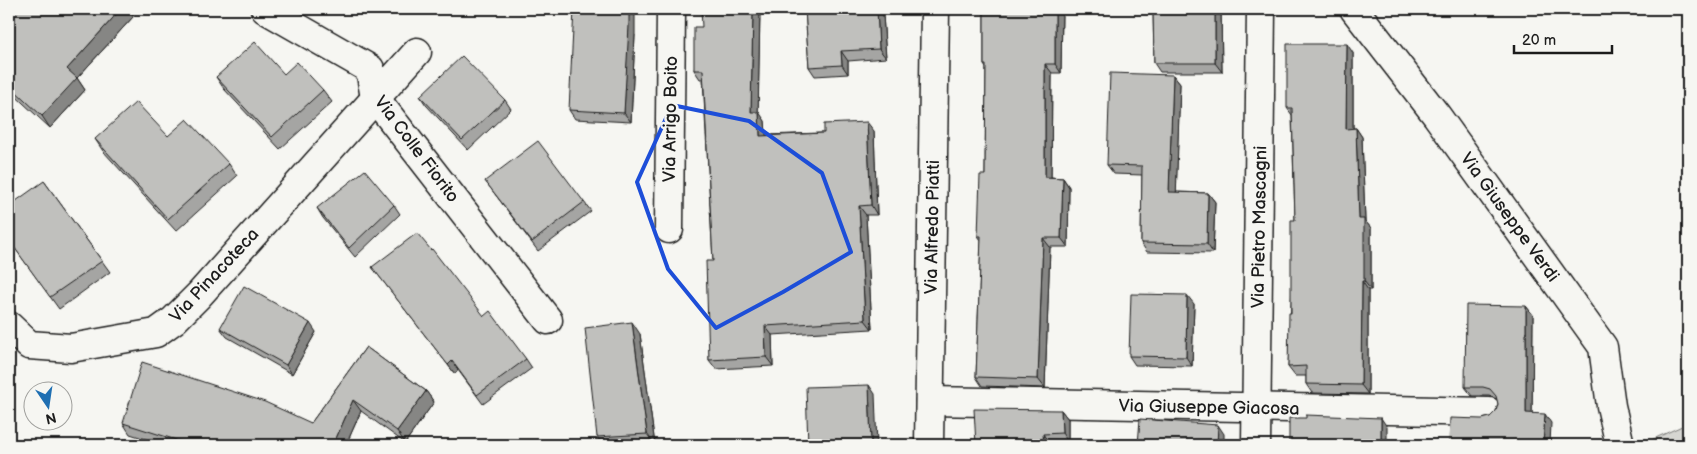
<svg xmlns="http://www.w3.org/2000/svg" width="1697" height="454" font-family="'Balsamiq Sans',sans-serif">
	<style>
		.green { fill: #d6d6d2; stroke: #797977 }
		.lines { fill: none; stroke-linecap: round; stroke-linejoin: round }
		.minor-casing { stroke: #1c1c1c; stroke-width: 31 }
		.minor { stroke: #f6f6f2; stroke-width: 28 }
		.wall { fill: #a5a5a3; stroke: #1c1c1c }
		.shaded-wall { fill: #868684; stroke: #1c1c1c }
		.building { fill: #c0c0bd; stroke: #1c1c1c }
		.marked { fill: none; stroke: #1d4ed8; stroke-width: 4; stroke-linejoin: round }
		.labels { text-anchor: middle; stroke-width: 5; stroke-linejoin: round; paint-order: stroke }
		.street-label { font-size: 18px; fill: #1c1c1c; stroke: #f6f6f2 }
	</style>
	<rect width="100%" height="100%" fill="#f6f6f2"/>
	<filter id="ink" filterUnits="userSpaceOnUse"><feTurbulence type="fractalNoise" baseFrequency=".02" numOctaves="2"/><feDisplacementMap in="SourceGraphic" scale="10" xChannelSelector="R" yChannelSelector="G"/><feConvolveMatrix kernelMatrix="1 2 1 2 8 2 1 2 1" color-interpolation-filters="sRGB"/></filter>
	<g filter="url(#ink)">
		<path class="green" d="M1682,426L1688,435V445H1640Z"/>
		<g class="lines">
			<g class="minor-casing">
				<g id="minor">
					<path d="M265,9L370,69L375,98L548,320"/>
					<path d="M1354,9L1437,116L1603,347L1611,406L1620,445"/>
					<path d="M669,229L671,9"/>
					<path d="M9,326L29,345L71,348L156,333L174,320L199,295L417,52"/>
					<path d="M930,401L1489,412"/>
					<path d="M929,445L935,9"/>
					<path d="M1256,445L1261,9"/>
				</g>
			</g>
			<use href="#minor" class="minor"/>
		</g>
		<g class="wall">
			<path d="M9,9L133,17L77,78L85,90L50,128L9,90Z"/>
			<path d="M760,9L758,112L765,121L766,135L874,131L877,215H866L872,329L772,335L773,366L716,369L709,360L713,261L703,79H700L694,70L702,27Z"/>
			<path d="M805,9H879L883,15L886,58L848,61V74L815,76L809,67Z"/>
			<path d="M984,9H1062L1061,73H1052L1051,177L1063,178L1069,187L1068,247H1050L1045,388L982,386L976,377L981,240L978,236L985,175L986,68L984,65Z"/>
			<path d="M1153,9H1221L1222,72H1160L1154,63Z"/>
			<path d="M635,35L631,122L575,119L569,110Z"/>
			<path d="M1353,53V128H1356L1362,137L1365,221L1371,228V290H1368V394L1312,393L1306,384V376H1295L1288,367L1295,220L1292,115L1287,108Z"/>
			<path d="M284,74L323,90L332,102L280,149L224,89L216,77Z"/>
			<path d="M1173,75L1180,84L1176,192L1208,193L1215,202L1213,253L1147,252L1141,243L1142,175L1114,174L1107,165Z"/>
			<path d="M420,96L505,100L511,109L468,150L426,105Z"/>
			<path d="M168,136L229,164L237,176L176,231L103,151L95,139Z"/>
			<path d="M44,181L110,272L59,309L9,240Z"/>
			<path d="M485,181L584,202L591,211L538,251Z"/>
			<path d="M394,205L400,214L355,257L323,218L317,208Z"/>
			<path d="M372,267L484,316L526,359L532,368L483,404L458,370L455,374Z"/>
			<path d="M1194,304L1192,366L1135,365L1129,356Z"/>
			<path d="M1526,306L1533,315L1532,414L1551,423L1482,419L1490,417L1496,411L1498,404L1497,399L1489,396H1472L1465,387Z"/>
			<path d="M220,328L316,332L292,374L227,337Z"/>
			<path d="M640,334L655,445H603L597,437Z"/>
			<path d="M366,347L426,391L434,402L405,443L361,411L346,445H165L130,434L123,423H311Z"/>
			<path d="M1061,410L1068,419V442L1049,443L1050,445H976Z"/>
		</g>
		<g class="shaded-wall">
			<path d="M121,9H133V17L77,78L85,90L50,128L42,116L67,69Z"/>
			<path d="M629,9H635V35L631,122L624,113Z"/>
			<path d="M753,9H760L758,122L751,112Z"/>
			<path d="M877,9H879L883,15L886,58L879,49Z"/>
			<path d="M1055,9H1062L1061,73L1055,64Z"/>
			<path d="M1215,9H1221L1222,72L1215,63Z"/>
			<path d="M1347,44L1353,53V138L1346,129Z"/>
			<path d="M841,51L848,61V74L842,65Z"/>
			<path d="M1045,64L1052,73L1051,186L1045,177Z"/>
			<path d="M1173,75L1180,84L1176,201L1169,192Z"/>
			<path d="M759,112L765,121L767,145L760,136Z"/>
			<path d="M867,122L874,131L877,215L871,205Z"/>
			<path d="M1356,128L1362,137L1365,221L1371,228V290L1364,281L1359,219Z"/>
			<path d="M1063,178L1069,187L1068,247L1061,238Z"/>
			<path d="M1208,193L1215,202L1213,253L1207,244Z"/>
			<path d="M859,206L866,215L872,329L865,320Z"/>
			<path d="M1043,238L1050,247L1045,388L1038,379Z"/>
			<path d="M1362,281L1368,290V394L1361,385Z"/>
			<path d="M1187,295L1194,304L1192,366L1186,357Z"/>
			<path d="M1526,306L1533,315L1532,422L1526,413Z"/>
			<path d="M632,322L640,334L655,445L647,434Z"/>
			<path d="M310,323L316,332L292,374L286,365Z"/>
			<path d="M765,326L772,335L773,366L766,357Z"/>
			<path d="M452,361L458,370L455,374L448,365Z"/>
			<path d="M869,385L875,394L877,445H871Z"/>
			<path d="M426,391L434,402L405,443L397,431Z"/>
			<path d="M353,400L361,411L346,445H333Z"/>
			<path d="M1061,410L1068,419V442L1062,433Z"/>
			<path d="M1545,414L1551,423L1550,445H1543Z"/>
			<path d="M1381,418L1387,427V445H1381Z"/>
			<path d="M1218,425L1224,434V445H1217Z"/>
			<path d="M1043,434L1049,443L1050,445H1044Z"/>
		</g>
		<g class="building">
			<path d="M9,9H121L67,69L77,78L42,116L9,85Z"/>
			<path d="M574,9H629V26L624,113L569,110Z"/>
			<path d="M701,9H753L751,112H759L760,136L824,133V124L867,122L871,205L859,206L865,320L765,326L766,357L709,360L706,261H713L703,70H694V27H702Z"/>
			<path d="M805,9H877L879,49L841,51L842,65L809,67Z"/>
			<path d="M984,9H1055V64H1045V177L1063,178L1061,238H1043L1038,379L976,377L981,236H978L980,175H985L986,65H984Z"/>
			<path d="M1153,9H1215V63H1154Z"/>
			<path d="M255,42L284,74L297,62L323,90L272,137L216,77Z"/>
			<path d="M1287,44H1347L1346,129L1356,128L1359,219H1364V281H1362L1361,385L1306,384V366L1288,367L1289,313H1291V220H1295L1292,108H1287Z"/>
			<path d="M462,56L505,100L462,140L420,96Z"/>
			<path d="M1110,73L1173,75L1169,192L1208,193L1207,244L1141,243L1142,166L1107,165Z"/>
			<path d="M136,102L168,136L187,119L229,164L168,219L95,139Z"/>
			<path d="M538,141L584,202L532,242L485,181Z"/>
			<path d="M365,170L394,205L349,248L317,208Z"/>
			<path d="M44,181L102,261L50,297L9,240V206Z"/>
			<path d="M417,233L431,250L432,249L484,316L490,311L526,359L477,395L452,361L448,365L372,267Z"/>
			<path d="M244,286L310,323L286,365L220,328Z"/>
			<path d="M1131,294L1187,295L1186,357L1129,356Z"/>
			<path d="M1466,305L1526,306V413L1545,414L1543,445H1449L1450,418L1482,419L1490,417L1496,411L1498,404L1496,396L1490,389L1483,387H1465Z"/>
			<path d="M632,322L647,434L597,437L585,328Z"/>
			<path d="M366,347L426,391L397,431L353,400L333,445H220L211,441L210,445H192L123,423L142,362L265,402L311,423Z"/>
			<path d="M869,385L871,445H808L806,387Z"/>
			<path d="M974,409L1061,410L1062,433L1043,434L1044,445H976Z"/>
			<path d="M1306,415L1381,418V445H1289V418H1306Z"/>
			<path d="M1140,419L1218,425L1217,445H1138Z"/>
		</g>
	</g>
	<path class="marked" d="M672,105L749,121L822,173L851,252L783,292L716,328L668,269L637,182Z"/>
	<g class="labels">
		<g class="street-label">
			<text transform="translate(670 119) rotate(-89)" y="6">Via Arrigo Boito</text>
			<text transform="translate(417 149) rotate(53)" y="6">Via Colle Fiorito</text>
			<text transform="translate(1510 217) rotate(54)" y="6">Via Giuseppe Verdi</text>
			<text transform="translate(932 227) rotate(-89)" y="6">Via Alfredo Piatti</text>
			<text transform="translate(1259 227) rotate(-89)" y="6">Via Pietro Mascagni</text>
			<text transform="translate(214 275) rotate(-47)" y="6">Via Pinacoteca</text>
			<text transform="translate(1209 407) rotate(1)" y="6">Via Giuseppe Giacosa</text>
		</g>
	</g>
	<rect width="1697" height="454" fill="none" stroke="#f6f6f2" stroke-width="30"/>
	<rect x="15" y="15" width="1667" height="424" fill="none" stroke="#1c1c1c" stroke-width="2" filter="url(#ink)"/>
	<g transform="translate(48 406) rotate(167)"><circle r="24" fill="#f6f6f2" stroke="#9f9f9c"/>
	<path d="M0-4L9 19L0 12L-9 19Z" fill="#1f6fb2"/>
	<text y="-8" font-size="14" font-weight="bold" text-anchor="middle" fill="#1c1c1c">N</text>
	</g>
	<path d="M1514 45v8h98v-8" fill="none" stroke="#1c1c1c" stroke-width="2.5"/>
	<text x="1522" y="45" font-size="15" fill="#1c1c1c" stroke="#f6f6f2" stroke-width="4" paint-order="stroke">20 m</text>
</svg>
